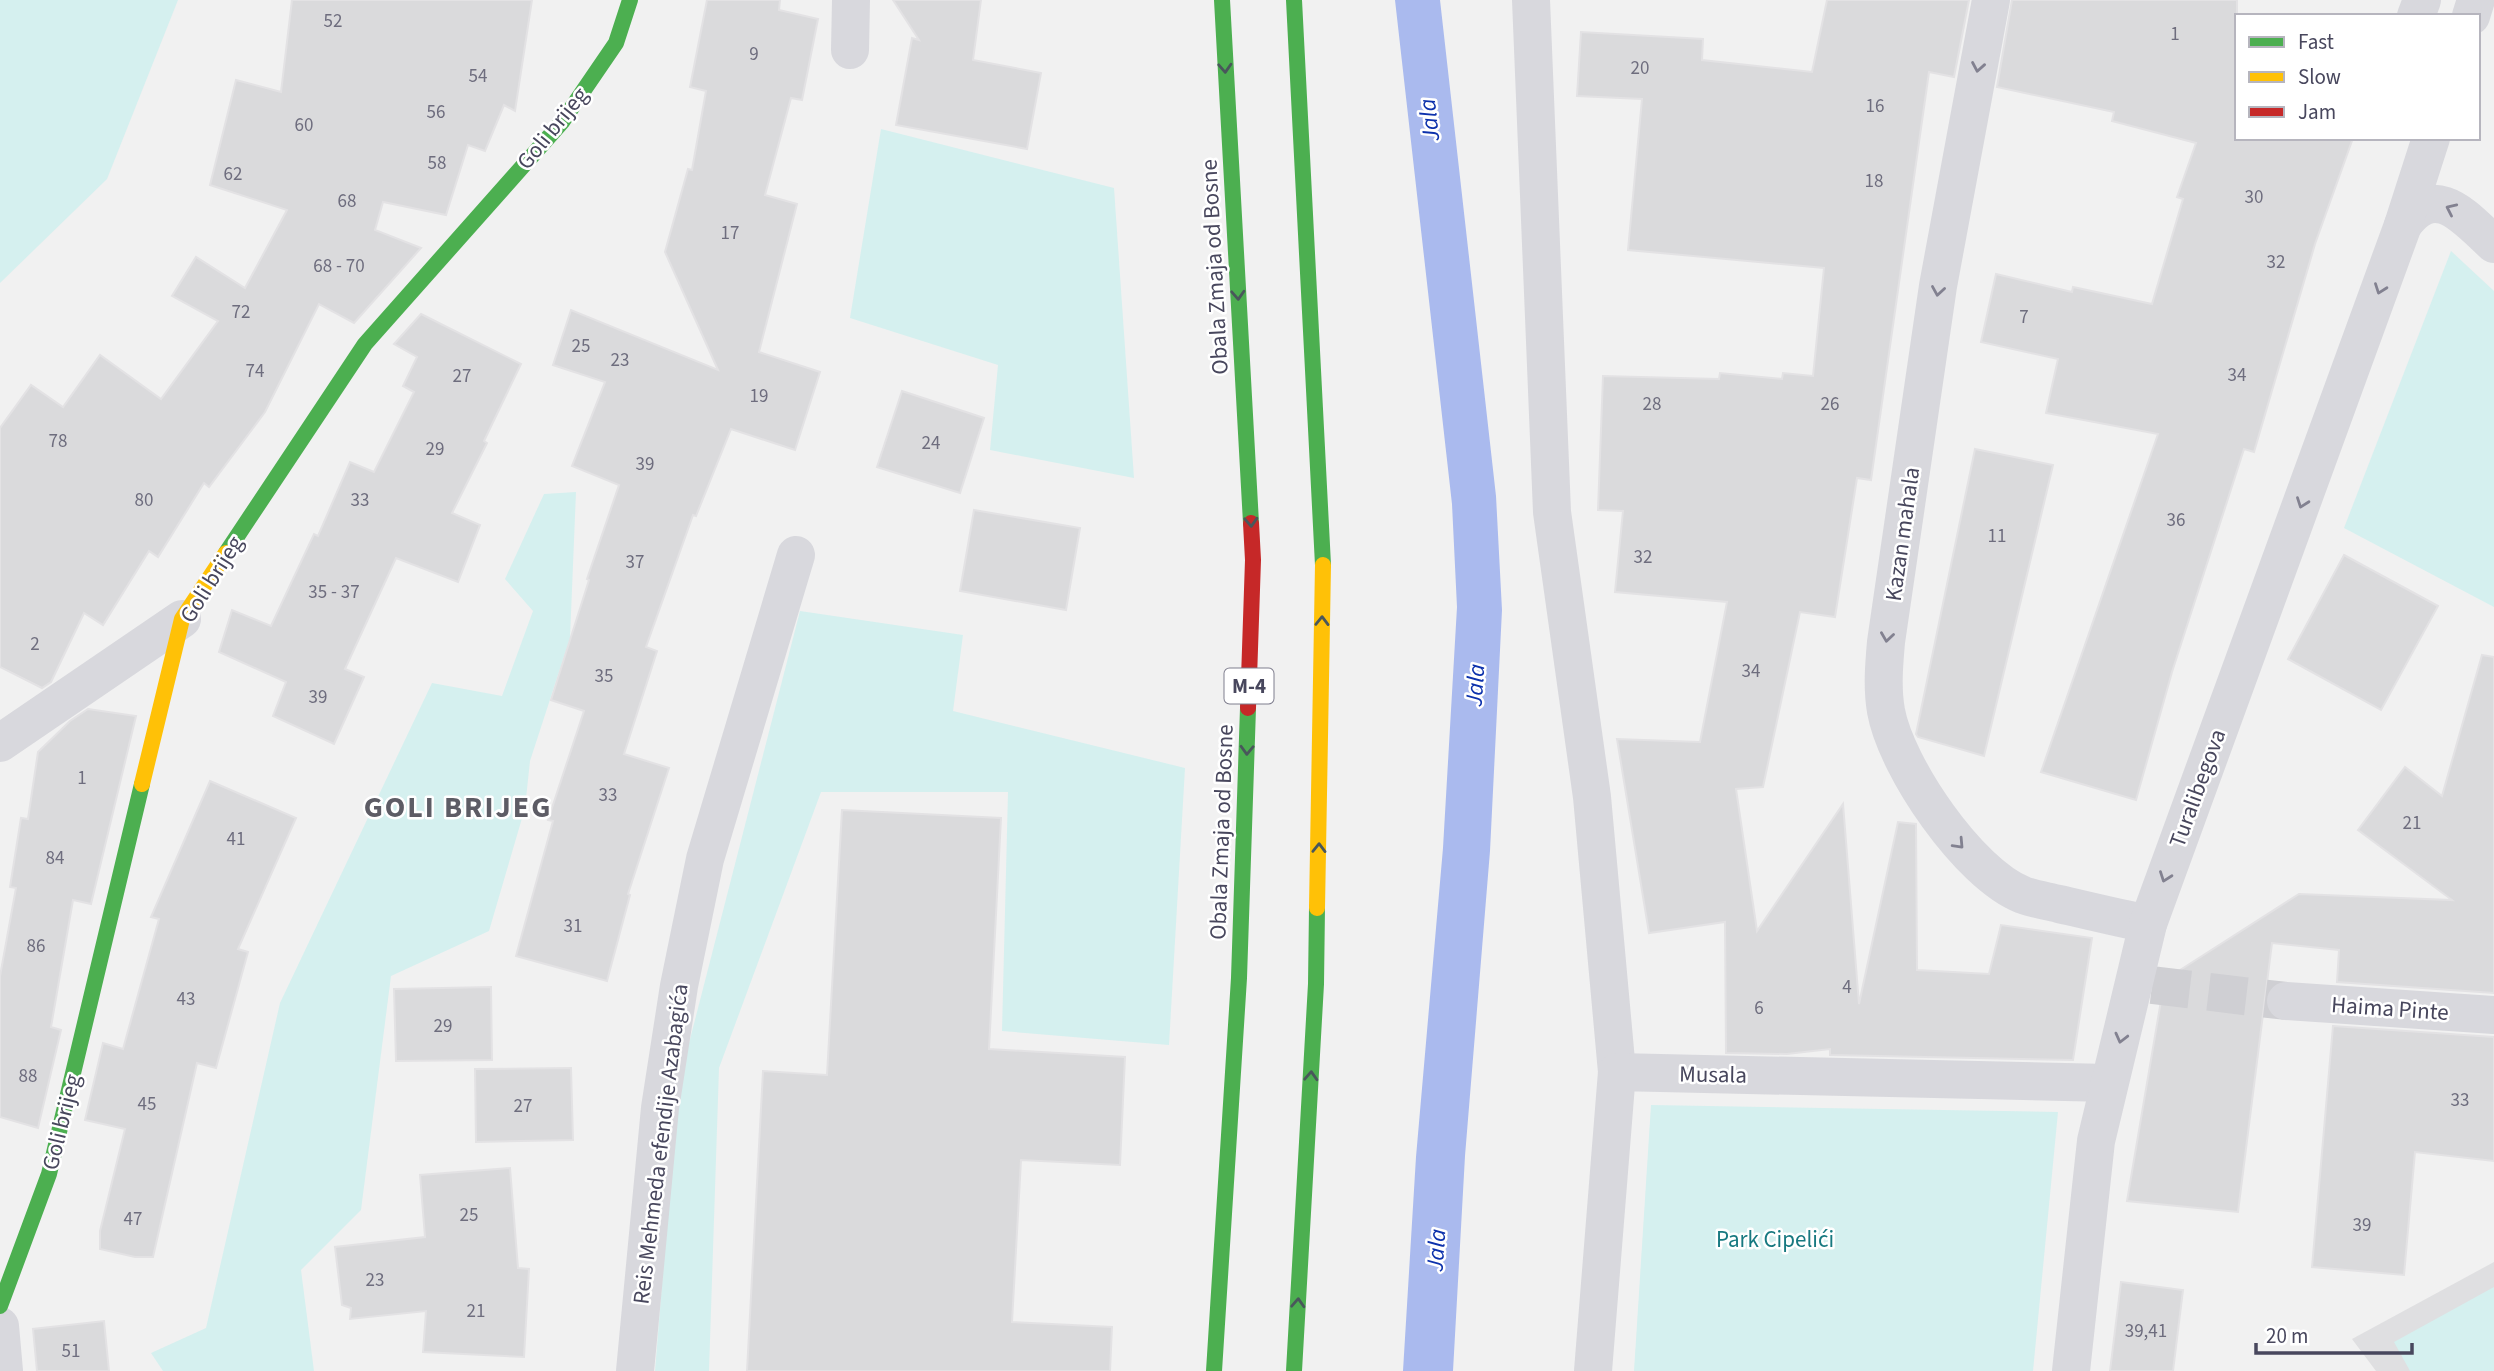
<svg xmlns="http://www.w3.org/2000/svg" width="2494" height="1371" font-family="'Source Sans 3',sans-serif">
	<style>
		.education { fill: #dfdfe1 }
		.green { fill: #d5f0ef }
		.water { fill: #aabaee }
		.building { fill: #dadadc; stroke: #e3e2e4; stroke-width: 2 }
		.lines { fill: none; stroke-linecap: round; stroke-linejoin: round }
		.street-tunnel { stroke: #cfcfd3; stroke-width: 38; stroke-dasharray: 38 19; stroke-linecap: butt }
		.street { stroke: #d8d8dd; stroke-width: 38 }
		.fast { stroke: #4caf50; stroke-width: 16 }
		.slow { stroke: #ffc107; stroke-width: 16 }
		.jam { stroke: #c62828; stroke-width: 16 }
		.oneway { stroke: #828190 }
		.oneway2 { stroke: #49575b }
		.labels { text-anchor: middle; stroke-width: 5; stroke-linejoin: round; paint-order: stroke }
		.number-label { font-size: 19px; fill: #6e6d7e }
		.shield { fill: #fff; stroke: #7f7e8e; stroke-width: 2 }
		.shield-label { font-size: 21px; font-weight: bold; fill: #48475d }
		.street-label { font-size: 23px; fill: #48475d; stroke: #fff }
		.park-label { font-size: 23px; fill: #177980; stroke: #fff }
		.water-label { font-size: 24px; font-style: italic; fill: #0c31ac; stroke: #fff }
		.district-label { font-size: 30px; font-weight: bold; letter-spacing: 2px; fill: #5d5c65; stroke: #fff }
	</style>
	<rect width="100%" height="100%" fill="#f1f1f1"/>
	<path class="education" d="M2494,1262V1371H2376L2352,1339Z"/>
	<g class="green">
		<path d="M0,0H178L107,179L0,283Z"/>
		<path d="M881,129L1114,188L1134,478L990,450L998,365L850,318Z"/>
		<path d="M2451,251L2494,291V607L2344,528Z"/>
		<path d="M576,492L570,638L530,761L525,808L489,931L391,976L361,1210L301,1270L314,1371H163L151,1353L206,1328L280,1003L432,683L502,696L533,611L505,579L544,494Z"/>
		<path d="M800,611L963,635L953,711L1185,768L1169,1045L1002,1031L1008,792H821L719,1068L709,1371H655L678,1086Z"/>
		<path d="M1651,1105L2058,1112L2033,1371H1634Z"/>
		<path d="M2494,1287V1371H2410L2394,1342Z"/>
	</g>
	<path class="water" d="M1395,0H1440L1496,496L1502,610L1490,851L1465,1156L1453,1371H1403L1416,1157L1443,848L1457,607L1452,504Z"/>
	<g class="building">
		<path d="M292,0H532L515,111L504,105L485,151L468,145L446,215L383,202L375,230L421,248L354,323L319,304L265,412L209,487L204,483L158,557L149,551L103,625L84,613L51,682L42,688L0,667V428L31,385L63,407L100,355L161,399L218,321L172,296L196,257L245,288L287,210L210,185L236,80L281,92Z"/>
		<path d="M707,0H780L779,10L818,19L802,100L791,98L765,195L797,204L759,352L820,372L795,450L731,429L696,516L693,515L646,647L657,651L624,754L669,768L628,894L630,895L607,981L516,956L553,821L548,820L584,711L551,700L589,580L587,579L619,485L572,466L605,382L553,365L571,310L718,370L665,252L688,169L692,170L706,91L690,87Z"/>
		<path d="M893,0H981L973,60L1041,73L1027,149L896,125L912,38L919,40Z"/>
		<path d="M1827,0H1969L1954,77L1929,72L1871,480L1857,478L1835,617L1800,612L1763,787L1736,789L1757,931L1843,804L1859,1004L1898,822L1916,824L1917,970L1989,974L2001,925L2092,938L2073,1060L1830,1055V1049L1787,1054L1726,1053L1725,922L1649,933L1617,739L1700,742L1727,602L1615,592L1623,511L1598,510L1603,376L1719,379L1720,373L1782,379L1783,373L1813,376L1824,268L1628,250L1642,99L1577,96L1581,32L1703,39L1702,60L1812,72Z"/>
		<path d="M2012,0H2237V138H2353L2315,244L2254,452L2244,449L2172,672L2136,800L2041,772L2158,434L2046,413L2058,359L1981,342L1996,274L2072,292L2073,287L2152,304L2183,199L2177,197L2196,143L2112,121L2114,112L1997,87Z"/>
		<path d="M421,314L521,364L484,441L487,443L452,513L480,525L458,582L396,558L345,669L364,677L334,744L273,716L286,682L219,652L232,610L271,626L314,534L318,536L350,462L374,472L414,392L403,386L417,357L394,344Z"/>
		<path d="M902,391L984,418L960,493L877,467Z"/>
		<path d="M1975,449L2053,465L1984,756L1918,737L1916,734Z"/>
		<path d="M974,510L1080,528L1066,610L960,591Z"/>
		<path d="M2344,555L2438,606L2381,710L2288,659Z"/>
		<path d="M2482,655L2494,657V993L2337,982L2339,950L2272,943L2238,1212L2127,1201L2164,983L2177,972L2299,894L2452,900L2358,830L2405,767L2442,796Z"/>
		<path d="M88,709L136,716L91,904L73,900L51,1027L61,1030L38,1128L0,1117V976L16,888L10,887L21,818L28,819L38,752L70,721Z"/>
		<path d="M210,781L296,818L238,949L248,952L216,1068L197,1063L153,1257H135L100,1249V1231L125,1129L85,1120L103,1043L123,1049L159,919L151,917Z"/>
		<path d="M842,810L1001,818L989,1049L1125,1057L1120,1165L1021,1160L1012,1322L1112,1327L1110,1371H747L763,1071L827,1075Z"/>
		<path d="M491,987L492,1060L396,1061L394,989Z"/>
		<path d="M2333,1026L2494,1037V1161L2415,1152L2404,1275L2312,1267Z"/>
		<path d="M571,1068L573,1140L476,1142L475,1069Z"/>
		<path d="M510,1168L518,1268L529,1269L524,1357L423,1352L426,1311L350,1319L351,1308L342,1305L335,1247L425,1237L420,1175Z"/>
		<path d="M2121,1282L2183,1290L2173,1371H2110Z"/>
		<path d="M104,1321L109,1371H37L33,1329Z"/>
	</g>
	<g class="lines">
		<path class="street-tunnel" d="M2152,985L2286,1001"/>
		<g class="street">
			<path d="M1531,0L1552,512L1592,797L1617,1072"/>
			<path d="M1991,0L1938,286L1886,642C1884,665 1882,688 1886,711C1896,767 1969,874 2023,895C2034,899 2047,901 2059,904C2089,911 2118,918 2148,924"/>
			<path d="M2416,16L2422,0"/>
			<path d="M2471,16L2476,0"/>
			<path d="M850,50L851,0"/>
			<path d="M2403,225C2436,179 2466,219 2494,244"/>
			<path d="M0,743L182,619"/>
			<path d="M2286,1001L2494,1015"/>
			<path d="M0,1326L4,1371"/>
			<path d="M635,1371L660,1108L679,986L705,859L796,555"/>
			<path d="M1593,1371L1617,1072L2109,1083"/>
			<path d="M2071,1371L2096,1141L2148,924L2403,225L2431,138"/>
		</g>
		<g class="fast">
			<path d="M1222,0L1251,523"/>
			<path d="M1294,0L1323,565"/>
			<path d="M226,553L365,344L562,122L616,43L630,0"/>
			<path d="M0,1306L49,1174L142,784"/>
			<path d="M1214,1371L1239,978L1248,708"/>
			<path d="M1294,1371L1316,984L1317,908"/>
		</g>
		<g class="slow">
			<path d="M142,784L182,619L226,553"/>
			<path d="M1317,908L1323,565"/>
		</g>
		<path class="jam" d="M1248,708L1253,560L1251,523"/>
	</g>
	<defs><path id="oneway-chevron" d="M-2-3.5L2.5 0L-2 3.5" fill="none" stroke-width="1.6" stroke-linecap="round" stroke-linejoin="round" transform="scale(1.75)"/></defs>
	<g class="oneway">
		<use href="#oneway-chevron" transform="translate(1978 67) rotate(100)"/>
		<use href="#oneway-chevron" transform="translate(2451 209) rotate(-155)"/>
		<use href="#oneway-chevron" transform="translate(2380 289) rotate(110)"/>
		<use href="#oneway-chevron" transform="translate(1938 291) rotate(99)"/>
		<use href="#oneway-chevron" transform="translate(2302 503) rotate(110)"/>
		<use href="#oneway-chevron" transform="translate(1887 637) rotate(98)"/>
		<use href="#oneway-chevron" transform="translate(1959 844) rotate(47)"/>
		<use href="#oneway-chevron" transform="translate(2165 877) rotate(110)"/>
		<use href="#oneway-chevron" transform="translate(2121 1038) rotate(104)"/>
	</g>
	<g class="oneway2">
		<use href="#oneway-chevron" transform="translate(1225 68) rotate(87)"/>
		<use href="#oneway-chevron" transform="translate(1238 295) rotate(87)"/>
		<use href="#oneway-chevron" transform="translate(1251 522) rotate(87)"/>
		<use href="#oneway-chevron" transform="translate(1322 621) rotate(-89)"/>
		<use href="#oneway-chevron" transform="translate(1247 750) rotate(92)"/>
		<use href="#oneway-chevron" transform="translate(1319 848) rotate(-89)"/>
		<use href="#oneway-chevron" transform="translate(1311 1076) rotate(-87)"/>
		<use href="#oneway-chevron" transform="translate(1298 1303) rotate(-87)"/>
	</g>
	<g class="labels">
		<g class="number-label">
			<text x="333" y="27">52</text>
			<text x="2175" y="40">1</text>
			<text x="754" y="60">9</text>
			<text x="1640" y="74">20</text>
			<text x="478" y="82">54</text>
			<text x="1875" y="112">16</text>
			<text x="436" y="118">56</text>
			<text x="304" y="131">60</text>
			<text x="437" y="169">58</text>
			<text x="233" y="180">62</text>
			<text x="1874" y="187">18</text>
			<text x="2254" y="203">30</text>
			<text x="347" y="207">68</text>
			<text x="730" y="239">17</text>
			<text x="2276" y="268">32</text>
			<text x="339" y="272">68 - 70</text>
			<text x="241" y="318">72</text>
			<text x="2024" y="323">7</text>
			<text x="581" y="352">25</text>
			<text x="620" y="366">23</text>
			<text x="255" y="377">74</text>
			<text x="2237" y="381">34</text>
			<text x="462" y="382">27</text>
			<text x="759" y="402">19</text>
			<text x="1652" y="410">28</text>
			<text x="1830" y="410">26</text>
			<text x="58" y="447">78</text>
			<text x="931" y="449">24</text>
			<text x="435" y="455">29</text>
			<text x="645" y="470">39</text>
			<text x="144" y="506">80</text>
			<text x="360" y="506">33</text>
			<text x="2176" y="526">36</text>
			<text x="1997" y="542">11</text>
			<text x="1643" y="563">32</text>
			<text x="635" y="568">37</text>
			<text x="334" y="598">35 - 37</text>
			<text x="35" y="650">2</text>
			<text x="1751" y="677">34</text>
			<text x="604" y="682">35</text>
			<text x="318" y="703">39</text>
			<text x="82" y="784">1</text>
			<text x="608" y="801">33</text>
			<text x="2412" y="829">21</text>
			<text x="236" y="845">41</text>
			<text x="55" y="864">84</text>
			<text x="573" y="932">31</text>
			<text x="36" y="952">86</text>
			<text x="1847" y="993">4</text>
			<text x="186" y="1005">43</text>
			<text x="1759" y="1014">6</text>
			<text x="443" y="1032">29</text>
			<text x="28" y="1082">88</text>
			<text x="2460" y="1106">33</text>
			<text x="147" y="1110">45</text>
			<text x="523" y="1112">27</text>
			<text x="469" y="1221">25</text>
			<text x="133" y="1225">47</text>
			<text x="2362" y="1231">39</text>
			<text x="375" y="1286">23</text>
			<text x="476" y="1317">21</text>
			<text x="2146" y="1337">39,41</text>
			<text x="71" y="1357">51</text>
		</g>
		<rect class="shield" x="1224.5" y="668.5" width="49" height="35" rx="5"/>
		<g class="shield-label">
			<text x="1249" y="693">M-4</text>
		</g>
		<g class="street-label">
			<text transform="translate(552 128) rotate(-51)" y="8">Goli brijeg</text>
			<text transform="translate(1214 267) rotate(-93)" y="8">Obala Zmaja od Bosne</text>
			<text transform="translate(1902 534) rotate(-82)" y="8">Kazan mahala</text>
			<text transform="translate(211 579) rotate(-58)" y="8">Goli brijeg</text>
			<text transform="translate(2197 788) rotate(-70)" y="8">Turalibegova</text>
			<text transform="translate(1221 832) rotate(-88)" y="8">Obala Zmaja od Bosne</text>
			<text transform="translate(2390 1008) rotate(4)" y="8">Haima Pinte</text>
			<text transform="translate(1713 1074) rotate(1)" y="8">Musala</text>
			<text transform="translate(61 1122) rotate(-76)" y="8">Goli brijeg</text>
			<text transform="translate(660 1144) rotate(-83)" y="8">Reis Mehmeda efendije Azabagića</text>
		</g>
		<g class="park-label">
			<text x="1775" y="1247">Park Cipelići</text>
		</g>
		<g class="water-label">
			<text transform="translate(1429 120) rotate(-96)" y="8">Jala</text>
			<text transform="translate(1475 685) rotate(-86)" y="8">Jala</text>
			<text transform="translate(1436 1250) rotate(-86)" y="8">Jala</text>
		</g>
		<g class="district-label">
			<text x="458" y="817">GOLI BRIJEG</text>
		</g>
	</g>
	<rect x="2235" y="14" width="245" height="126" fill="#ffffff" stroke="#b6b5be" stroke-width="2"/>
	<rect x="2249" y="37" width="35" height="10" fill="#4caf50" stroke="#b6b5be" stroke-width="2"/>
	<text x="2298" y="49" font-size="21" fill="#48475d">Fast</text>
	<rect x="2249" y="72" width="35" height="10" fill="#ffc107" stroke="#b6b5be" stroke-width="2"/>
	<text x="2298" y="84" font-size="21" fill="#48475d">Slow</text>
	<rect x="2249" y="107" width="35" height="10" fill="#c62828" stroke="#b6b5be" stroke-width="2"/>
	<text x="2298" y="119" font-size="21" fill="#48475d">Jam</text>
	<path d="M2256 1343v10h156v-10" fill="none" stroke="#48475d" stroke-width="3.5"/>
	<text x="2266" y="1343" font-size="21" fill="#48475d" stroke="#ffffff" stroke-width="5" paint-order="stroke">20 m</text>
</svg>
